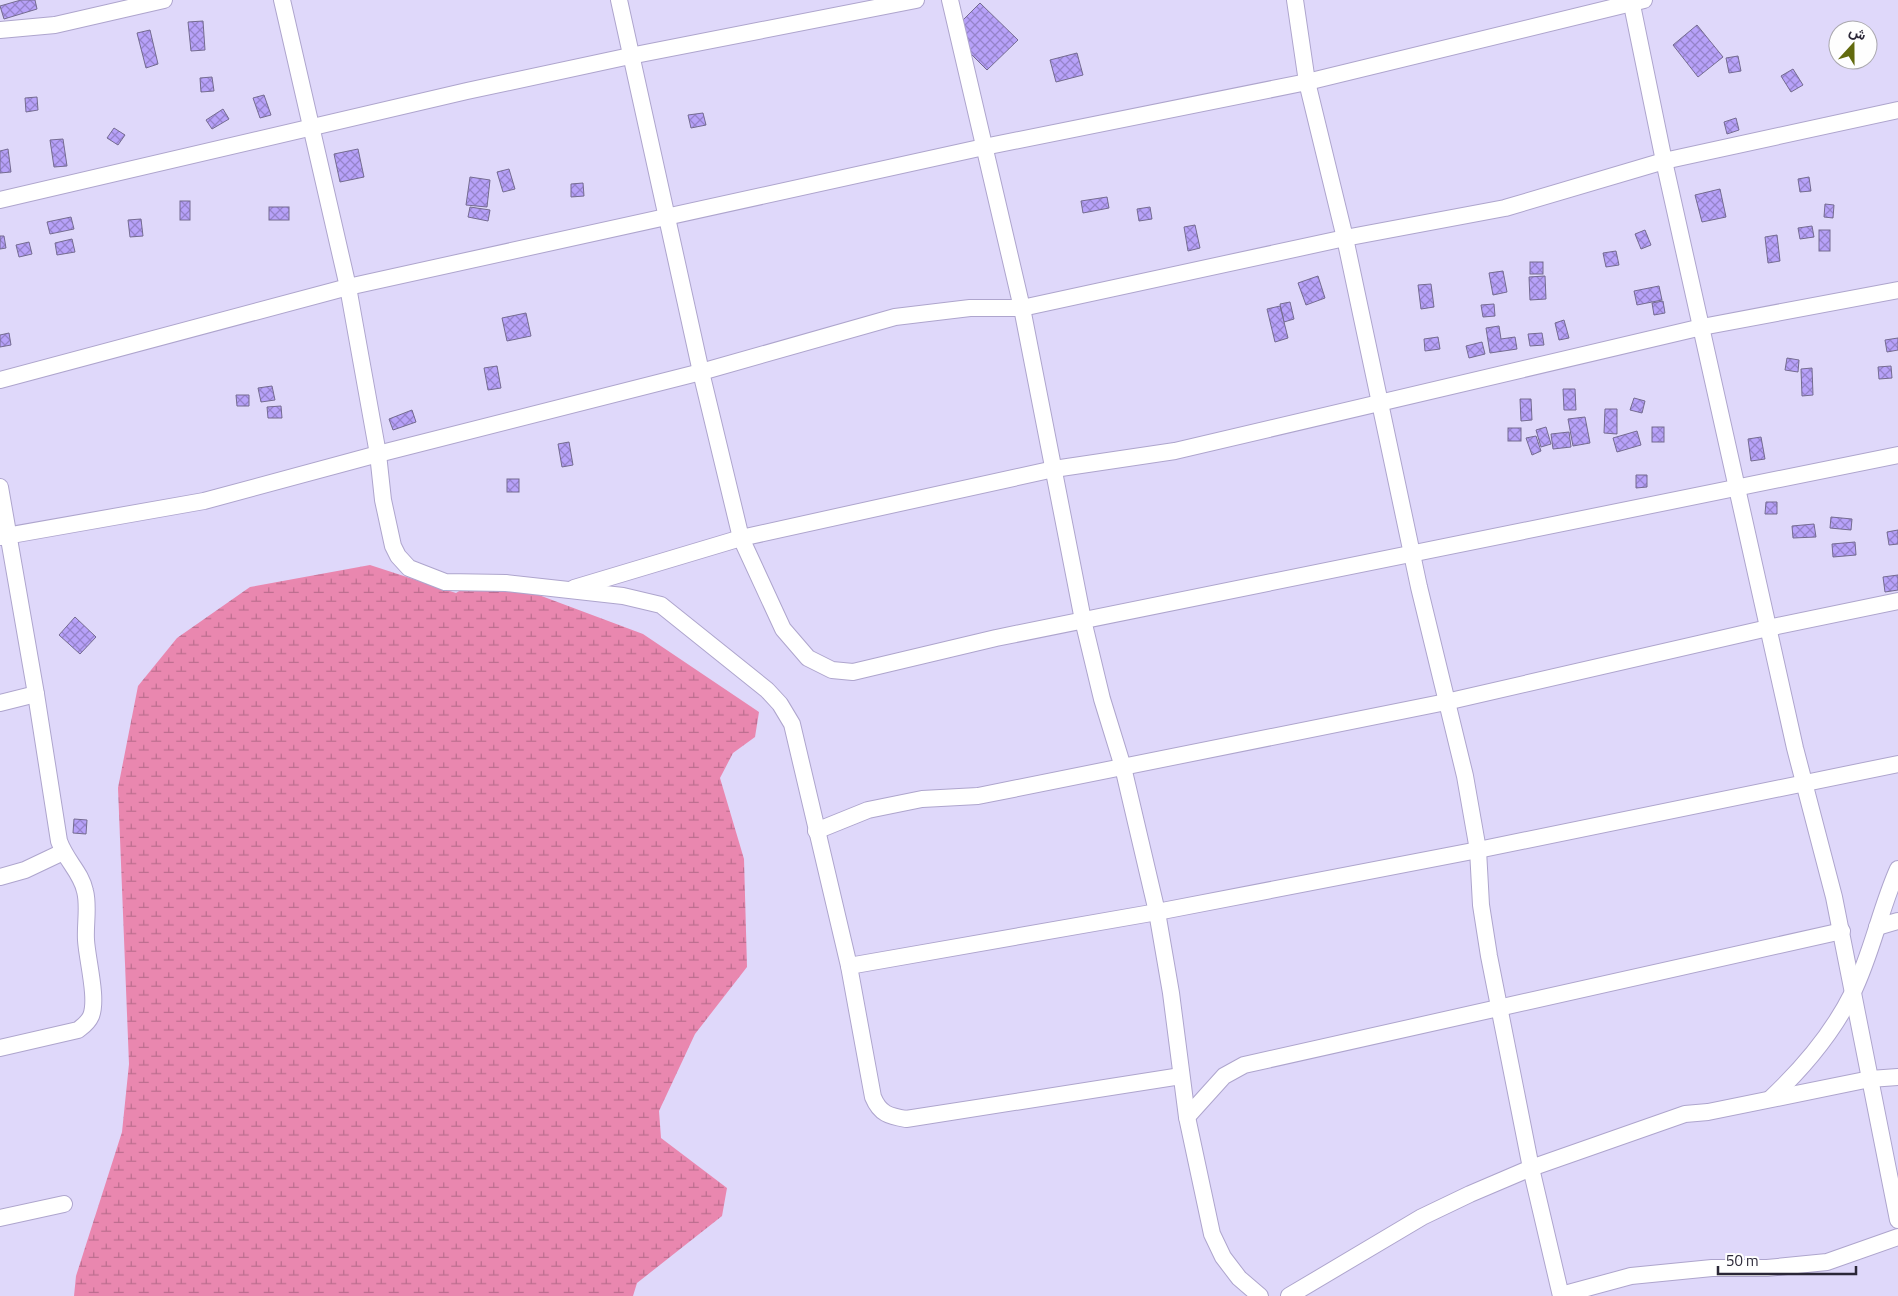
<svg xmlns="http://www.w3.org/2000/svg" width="1898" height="1296" font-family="'Titillium Web',Vazirmatn,sans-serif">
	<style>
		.wetland { fill: url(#wetland-marsh) }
		.building { fill: url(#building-cross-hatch); stroke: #746b90 }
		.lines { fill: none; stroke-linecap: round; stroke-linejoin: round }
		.minor-casing { stroke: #aea5cd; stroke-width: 18 }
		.minor { stroke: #fff; stroke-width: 16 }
	</style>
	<defs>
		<pattern id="wetland-marsh" width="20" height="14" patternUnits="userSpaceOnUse" patternTransform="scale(1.25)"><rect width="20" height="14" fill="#e987af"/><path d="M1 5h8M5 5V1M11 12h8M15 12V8" fill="none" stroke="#bd6e8f"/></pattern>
		<pattern id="building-cross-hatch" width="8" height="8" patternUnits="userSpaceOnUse" patternTransform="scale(1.25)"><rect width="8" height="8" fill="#b7a1f9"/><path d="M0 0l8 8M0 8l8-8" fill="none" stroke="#9583ca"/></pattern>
	</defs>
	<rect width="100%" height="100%" fill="#dfd8fa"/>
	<path class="wetland" d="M370,565L456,593L485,575L643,634L759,712L755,737L733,753L720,778L744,859L747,967L695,1034L659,1111L661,1138L727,1188L722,1216L637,1283L633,1296H74L76,1276L122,1132L129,1064L118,788L138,686L177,638L250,587Z"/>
	<g class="building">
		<path d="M21,0H35L37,9L4,19L0,6Z"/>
		<path d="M980,3L1018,40L987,70L950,33Z"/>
		<path d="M203,21L205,50L191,51L188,22Z"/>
		<path d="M1697,25L1723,57L1698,77L1673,45Z"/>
		<path d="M150,30L158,64L146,68L137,33Z"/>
		<path d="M1077,53L1083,75L1056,82L1050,60Z"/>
		<path d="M1738,56L1741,71L1729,73L1726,58Z"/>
		<path d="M1793,69L1803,85L1791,92L1781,76Z"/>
		<path d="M212,77L214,91L201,92L200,78Z"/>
		<path d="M264,95L271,115L260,118L253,98Z"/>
		<path d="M37,97L38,110L26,112L25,98Z"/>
		<path d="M223,109L229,119L212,129L206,120Z"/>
		<path d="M703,113L706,125L691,128L688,115Z"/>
		<path d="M1736,118L1739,130L1727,134L1724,122Z"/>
		<path d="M114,128L125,135L118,145L107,138Z"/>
		<path d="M63,139L67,166L54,167L50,140Z"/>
		<path d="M8,149L11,172L0,173V151Z"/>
		<path d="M358,149L364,177L340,182L334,154Z"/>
		<path d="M509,169L515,189L503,192L497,172Z"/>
		<path d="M470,177L490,180L487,207L466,205Z"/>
		<path d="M1809,177L1811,191L1800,192L1798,179Z"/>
		<path d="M583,183L584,196L571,197V184Z"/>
		<path d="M1720,189L1726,217L1702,222L1695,195Z"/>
		<path d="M1107,197L1109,208L1083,213L1081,201Z"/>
		<rect x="180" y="201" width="10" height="19"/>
		<path d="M1825,204L1834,205L1833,218L1824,217Z"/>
		<rect x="269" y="207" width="20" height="13"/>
		<path d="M470,207L490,210L488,221L468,217Z"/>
		<path d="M1150,207L1152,219L1139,221L1137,209Z"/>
		<path d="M71,217L74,229L50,234L47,222Z"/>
		<path d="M141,219L143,236L130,237L128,220Z"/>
		<path d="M1195,225L1200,248L1188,251L1184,227Z"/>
		<path d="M1812,226L1814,237L1800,239L1798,228Z"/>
		<path d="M1645,230L1651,245L1641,249L1635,234Z"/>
		<rect x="1819" y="230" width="11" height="21"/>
		<path d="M1777,235L1780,261L1768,263L1765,237Z"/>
		<path d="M0,236H4L6,248L0,249Z"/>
		<path d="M72,239L75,252L57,255L55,243Z"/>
		<path d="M29,242L32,254L19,257L16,245Z"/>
		<path d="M1616,251L1619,265L1606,267L1603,253Z"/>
		<rect x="1530" y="262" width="13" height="12"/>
		<path d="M1503,271L1507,292L1493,295L1489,273Z"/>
		<path d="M1318,276L1325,298L1306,305L1298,283Z"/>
		<path d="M1545,276L1546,299L1530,300L1529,277Z"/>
		<path d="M1431,284L1434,307L1421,309L1418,285Z"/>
		<path d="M1659,286L1662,300L1637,305L1634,291Z"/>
		<path d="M1663,301L1665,313L1654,315L1652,303Z"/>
		<path d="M1290,302L1294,319L1284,322L1280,304Z"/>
		<path d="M1494,304L1495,316L1483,317L1481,305Z"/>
		<path d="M1280,306L1288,338L1275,342L1267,309Z"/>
		<path d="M526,313L531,336L507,341L502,318Z"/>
		<path d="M1564,320L1569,338L1559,340L1555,323Z"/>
		<path d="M1499,326L1501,339L1515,337L1517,349L1490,353L1486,328Z"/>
		<path d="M9,333L11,345L0,347V335Z"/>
		<path d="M1542,333L1544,345L1530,346L1528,334Z"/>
		<path d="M1438,337L1440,349L1425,351L1424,339Z"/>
		<path d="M1898,338V350L1887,352L1885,340Z"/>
		<path d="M1482,342L1485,354L1469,358L1466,346Z"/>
		<path d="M1787,358L1799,360L1798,372L1785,370Z"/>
		<path d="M497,366L501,388L488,390L484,368Z"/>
		<path d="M1891,366L1892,378L1879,379L1878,367Z"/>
		<path d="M1812,368L1813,395L1802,396L1801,369Z"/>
		<path d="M272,386L275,400L261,402L258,388Z"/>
		<path d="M1563,389H1575L1576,410H1564Z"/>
		<path d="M236,395H249V406H237Z"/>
		<path d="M1634,398L1645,401L1642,413L1630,410Z"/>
		<path d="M1520,399H1531L1532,420L1521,421Z"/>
		<path d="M281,406L282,418H268L267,407Z"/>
		<path d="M1605,409H1617V434L1604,433Z"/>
		<path d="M412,410L416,422L393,430L389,419Z"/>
		<path d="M1585,417L1590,443L1573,446L1568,419Z"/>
		<path d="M1546,427L1551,444L1541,447L1536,430Z"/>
		<rect x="1652" y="427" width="12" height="15"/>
		<rect x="1508" y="428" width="13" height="13"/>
		<path d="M1637,431L1641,445L1617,452L1613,438Z"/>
		<path d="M1569,432L1571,447L1553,449L1551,434Z"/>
		<path d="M1536,436L1541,451L1532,455L1526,438Z"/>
		<path d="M1761,437L1765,459L1751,461L1748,439Z"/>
		<path d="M569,442L573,465L562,467L558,444Z"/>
		<path d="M1636,475H1647V487L1636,488Z"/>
		<rect x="507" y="479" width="12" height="13"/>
		<path d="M1766,502H1777V514H1765Z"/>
		<path d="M1831,517L1852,519L1851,530L1830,528Z"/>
		<path d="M1814,524L1816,537L1793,538L1792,526Z"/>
		<path d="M1898,530V544L1889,545L1887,532Z"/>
		<path d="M1855,542L1856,555L1833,557L1832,544Z"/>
		<path d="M1898,575V590L1885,592L1883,577Z"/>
		<path d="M75,617L96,637L80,654L59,635Z"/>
		<path d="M74,819L87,820L86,834L73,833Z"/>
	</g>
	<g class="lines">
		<g class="minor-casing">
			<g id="minor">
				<path d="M282,0L348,287L378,454L383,500L393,546L398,556L409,568L445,582L506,583L623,596L661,605L767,690L780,704L792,724L849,966L873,1097C880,1114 889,1116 906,1119L1181,1076"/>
				<path d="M619,0L701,372L741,538L783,629L808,658L832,670L853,672L996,638L1898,455"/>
				<path d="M950,0L1022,308L1083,620L1102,699L1123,767L1157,912L1171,993L1187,1117L1212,1234L1223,1257L1239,1278L1260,1296"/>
				<path d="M1295,0L1307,82L1345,238L1419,587L1465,776L1478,850L1481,905L1489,956L1531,1168L1561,1296"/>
				<path d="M1631,0L1664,161L1795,748L1834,897L1898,1220"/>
				<path d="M0,30L55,25L164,0"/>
				<path d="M0,200L467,91L630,56L916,0"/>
				<path d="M0,380L348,287L984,147L1307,82L1644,0"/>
				<path d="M0,487L36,694L59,841C66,861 81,872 85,891C89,906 85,924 86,940C87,959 98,999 91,1016C88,1023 83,1026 78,1030L0,1048"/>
				<path d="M0,537L204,501L378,454L701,372L895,317L970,308H1022L1345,238L1505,208L1664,161L1898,110"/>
				<path d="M574,588L741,538L1054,469L1175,451L1702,327L1898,290"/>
				<path d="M0,703L36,694"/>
				<path d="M816,831L868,810L922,799L978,796L1446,702L1768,628L1898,601"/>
				<path d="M0,877L25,870L63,852"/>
				<path d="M1877,927L1898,921"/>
				<path d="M849,966L1157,912L1478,850L1898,764"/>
				<path d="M1771,1098C1803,1068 1832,1034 1852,994C1872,954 1880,909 1898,869"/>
				<path d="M1187,1117L1224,1076L1244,1065L1842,931"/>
				<path d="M0,1218L64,1204"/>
				<path d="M1561,1295L1631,1276L1712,1268H1767L1827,1262L1898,1237"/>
				<path d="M1289,1296L1422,1217L1470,1194L1531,1168L1685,1114L1708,1112L1870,1079L1898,1077"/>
			</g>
		</g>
		<use href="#minor" class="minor"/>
	</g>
	<g transform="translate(1853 45) rotate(21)"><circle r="24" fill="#fefefe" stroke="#aaa8ae"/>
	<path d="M0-4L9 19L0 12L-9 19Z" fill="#626a0e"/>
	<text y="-8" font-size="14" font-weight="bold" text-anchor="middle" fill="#2b2737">ش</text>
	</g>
	<path d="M1718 1266v8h138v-8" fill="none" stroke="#2b2737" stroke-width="2.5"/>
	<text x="1726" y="1266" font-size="15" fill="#2b2737" stroke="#fefefe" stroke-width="4" paint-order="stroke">50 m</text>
</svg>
